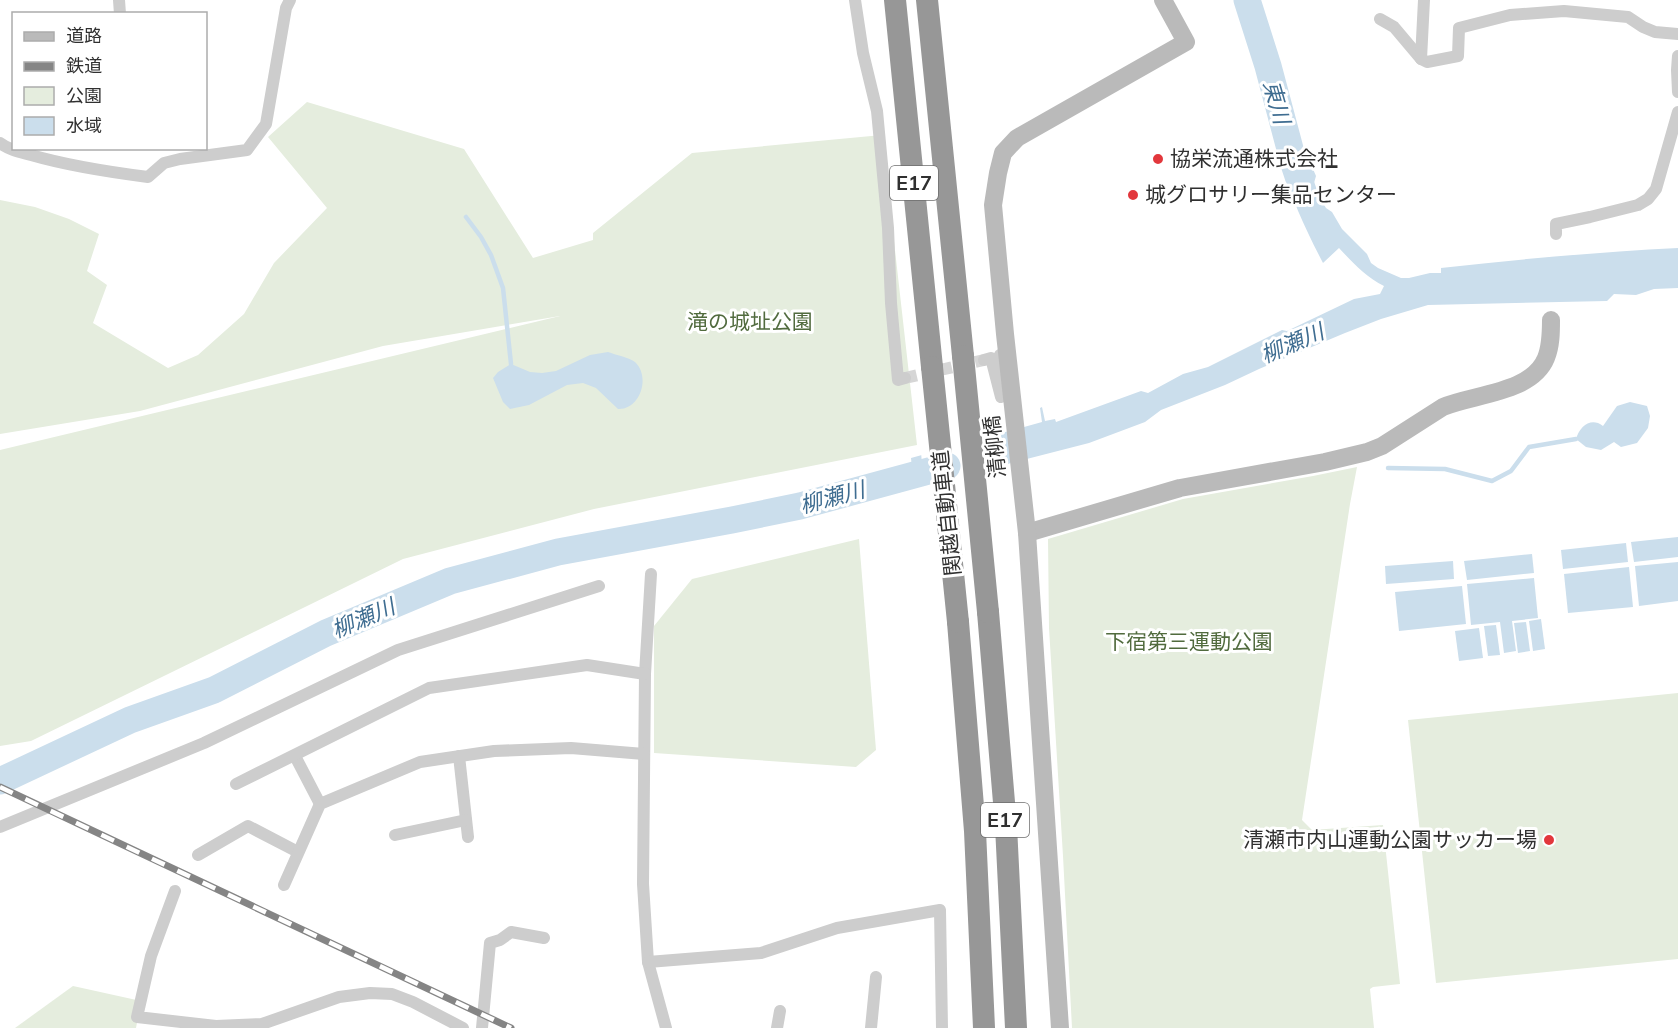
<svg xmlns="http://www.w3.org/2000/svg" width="1678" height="1028" font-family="Mulish,'Noto Sans JP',sans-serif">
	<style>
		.green { fill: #e5edde }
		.water { fill: #cbdeec }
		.pier { fill: #fff }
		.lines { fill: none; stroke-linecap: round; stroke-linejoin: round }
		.stream { stroke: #cbdeec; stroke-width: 4.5 }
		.river { stroke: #cbdeec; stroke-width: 27 }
		.street-tunnel { stroke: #d6d6d6; stroke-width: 12; stroke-dasharray: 12 6; stroke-linecap: butt }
		.street { stroke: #cdcdcd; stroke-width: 12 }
		.secondary { stroke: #bababa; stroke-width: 18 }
		.highway { stroke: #979797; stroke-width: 22 }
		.rail-casing { stroke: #858585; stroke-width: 7 }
		.rail { stroke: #fff; stroke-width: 4.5; stroke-dasharray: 14; stroke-linecap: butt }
		.highway-bridge { stroke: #979797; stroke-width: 22 }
		.poi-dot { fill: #e2373c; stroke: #fff; stroke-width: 2 }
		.labels { text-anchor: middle; stroke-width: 6; stroke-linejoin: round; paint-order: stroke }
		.shield { fill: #fff; stroke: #6e6e6e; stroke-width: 1.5 }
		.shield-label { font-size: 20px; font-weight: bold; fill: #303030 }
		.poi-label { font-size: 21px; fill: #303030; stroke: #fff; text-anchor: start }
		.park-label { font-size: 21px; fill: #516b3e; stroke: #fff }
		.street-label { font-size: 21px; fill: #303030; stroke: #fff }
		.water-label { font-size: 22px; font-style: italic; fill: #3f6d91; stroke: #fff }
	</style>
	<rect width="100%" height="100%" fill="#fff"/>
	<g class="green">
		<path d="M307,102L464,149L533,258L593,240V233L692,153L882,135L917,445L594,509L403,559L31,741L0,746V450L560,316L383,346L140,411L0,434V200L35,207L69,219L99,234L87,271L107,285L93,323L168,368L198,355L244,314L274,263L327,208L268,137Z"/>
		<path d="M1357,467L1350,504L1302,820L1312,830L1383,825L1400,984L1373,987L1370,989L1374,1028H1072L1063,856L1049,628L1048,539L1183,499L1313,476Z"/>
		<path d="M859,539L876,750L856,767L654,753V626L692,579Z"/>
		<path d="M1678,693V959L1436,983L1408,720Z"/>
		<path d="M73,986L141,1001L136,1028H15Z"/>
	</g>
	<g class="water">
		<path d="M1307,155L1316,176L1314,183L1315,190L1326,208L1332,212L1342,229L1367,254L1371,263L1378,268L1401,278H1409L1430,273H1441V268C1520,259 1599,252 1678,248V288L1654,289L1636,295L1614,294L1607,301L1428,305L1381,319L1345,333L1259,369L1225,385L1161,410L1145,422L1089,443L914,488L911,458L1042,422L1040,408L1042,407L1045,421L1055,419L1056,422L1141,391L1148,393L1183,374L1208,367L1282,330L1287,331L1354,299L1380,294L1384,286C1366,277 1352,262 1339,248L1323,263C1306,230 1291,199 1282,163Z"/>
		<path d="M608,352C616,355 628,357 635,362C651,377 640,410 618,409L596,388L583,383L567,385L529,405L510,409L503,402L493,378L498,372L511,364L530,372L542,373L556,371L590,355Z"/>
		<path d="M1630,402L1647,406L1650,416L1648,428L1637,443L1621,447L1614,442L1601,450L1586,447L1576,439C1580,426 1591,417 1603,426L1617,406Z"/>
		<path d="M1678,537V557L1634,562L1631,542Z"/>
		<path d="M1626,543L1628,562L1563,569L1561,550Z"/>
		<path d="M1532,554L1534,573L1467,580L1464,561Z"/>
		<path d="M1453,561L1454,579L1386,584L1385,566Z"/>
		<path d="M1678,562V601L1639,606L1635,566Z"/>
		<path d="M1629,567L1633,607L1568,613L1564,574Z"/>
		<path d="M1534,578L1538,618L1512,621L1516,651L1504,653L1500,622L1471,625L1467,584Z"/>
		<path d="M1462,586L1466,624L1399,631L1395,592Z"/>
		<path d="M1541,619L1545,649L1533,651L1529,621Z"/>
		<path d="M1526,622L1530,651L1518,653L1514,623Z"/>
		<path d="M1496,625L1500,655L1488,656L1484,626Z"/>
		<path d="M1479,628L1483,658L1459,661L1455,631Z"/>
	</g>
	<path class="pier" d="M990,433L994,471L924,488L921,452Z"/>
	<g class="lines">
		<g class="stream">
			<path d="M466,217L481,237L491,255L503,288L511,364"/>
			<path d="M1388,468L1445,469L1492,481L1511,471L1529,447L1576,439"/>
		</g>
		<g class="river">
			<path d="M1247,0L1268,66L1294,164L1304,194"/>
			<path d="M0,781L130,720L214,690L326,633L450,581L558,552L732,520L800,506L947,466"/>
		</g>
		<path class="street-tunnel" d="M905,378L984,360"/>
		<g class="street">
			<path d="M119,0L120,14"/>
			<path d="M855,0L863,53L877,111L888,228L891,303L898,380L905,378"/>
			<path d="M1380,19L1394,27L1421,59L1427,62L1458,56L1459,28L1510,15L1564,11L1628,17L1643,27L1655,32L1678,34"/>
			<path d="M1678,56L1677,70L1678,92"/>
			<path d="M1421,59L1424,0"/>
			<path d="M0,143C9,150 20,152 31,155C69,166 109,172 148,177L164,163L180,159L247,150L266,124L286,8L290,0"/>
			<path d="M1556,234V224L1590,217L1638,205L1648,199L1656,189L1678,112"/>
			<path d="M984,360L991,358L1001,397L1000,355"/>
			<path d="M651,574L645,674L643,884L648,962L666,1028"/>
			<path d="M295,756L320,804"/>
			<path d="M459,756L468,837"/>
			<path d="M236,784L429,688L587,665L645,674"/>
			<path d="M0,827L204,743L398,650L599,586"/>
			<path d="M395,835L466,820"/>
			<path d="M198,855L248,826L298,852"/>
			<path d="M284,885L320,804L420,762L494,751L571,748L644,754"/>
			<path d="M175,891L151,956L137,1017L216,1026L262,1024L339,997L370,993L392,994L413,1002L463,1028"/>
			<path d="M648,962L761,953L837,928L940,910L942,1028"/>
			<path d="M482,1028L490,943L500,940L511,932L544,938"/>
			<path d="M777,1028L780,1011"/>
			<path d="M871,1028L876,977"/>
		</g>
		<g class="secondary">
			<path d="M1027,533L1180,488L1325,462L1367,452L1382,446L1443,407C1474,394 1532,393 1546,358C1551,346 1551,332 1551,320"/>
			<path d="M1060,1028L1027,533L1005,334L993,205L998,173L1003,153L1017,138L1186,42L1163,0"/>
		</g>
		<g class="highway">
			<path d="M895,0L932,367"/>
			<path d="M927,0L963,356"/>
			<path d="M988,612L1006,826L1016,1028"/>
			<path d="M958,622L975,831L984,1028"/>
		</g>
		<g class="rail-casing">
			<path id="rail" d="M0,787L511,1028"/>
		</g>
		<use href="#rail" class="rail"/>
		<g class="highway-bridge">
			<path d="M963,356L988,612"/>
			<path d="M932,367L958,622"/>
		</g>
	</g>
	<g class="poi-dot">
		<circle cx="1158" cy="159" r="6"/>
		<circle cx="1133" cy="195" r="6"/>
		<circle cx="1549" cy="840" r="6"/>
	</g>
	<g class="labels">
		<g class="shield">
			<rect x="890" y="166" width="48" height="34" rx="4.5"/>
			<rect x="981" y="803" width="48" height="34" rx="4.5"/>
		</g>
		<g class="shield-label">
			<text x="914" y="190">E17</text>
			<text x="1005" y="827">E17</text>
		</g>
		<g class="poi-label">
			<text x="1170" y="166">協栄流通株式会社</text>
			<text x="1145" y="202">城グロサリー集品センター</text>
			<text x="1537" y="847" text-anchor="end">清瀬市内山運動公園サッカー場</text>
		</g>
		<g class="park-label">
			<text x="750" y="329">滝の城址公園</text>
			<text x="1189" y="649">下宿第三運動公園</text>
		</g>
		<g class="street-label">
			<text transform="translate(995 447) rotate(-96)" y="7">清柳橋</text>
			<text transform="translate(947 513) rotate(-96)" y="7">関越自動車道</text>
		</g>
		<g class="water-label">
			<text transform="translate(1277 102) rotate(74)" y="8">東川</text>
			<text transform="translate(1292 343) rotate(-23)" y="8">柳瀬川</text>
			<text transform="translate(832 497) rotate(-15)" y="8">柳瀬川</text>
			<text transform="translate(363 618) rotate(-23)" y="8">柳瀬川</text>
		</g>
	</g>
	<rect x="12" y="12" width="195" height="138" fill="#ffffff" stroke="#acacac" stroke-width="1.5"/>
	<rect x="24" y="32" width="30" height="9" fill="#bababa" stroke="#acacac" stroke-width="1.5"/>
	<text x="66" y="42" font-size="18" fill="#303030">道路</text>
	<rect x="24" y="62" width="30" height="9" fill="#858585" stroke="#acacac" stroke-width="1.5"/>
	<text x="66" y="72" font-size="18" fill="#303030">鉄道</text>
	<rect x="24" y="87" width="30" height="18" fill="#e5edde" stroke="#acacac" stroke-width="1.5"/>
	<text x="66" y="102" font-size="18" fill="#303030">公園</text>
	<rect x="24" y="117" width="30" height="18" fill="#cbdeec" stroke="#acacac" stroke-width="1.5"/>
	<text x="66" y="132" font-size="18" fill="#303030">水域</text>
</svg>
